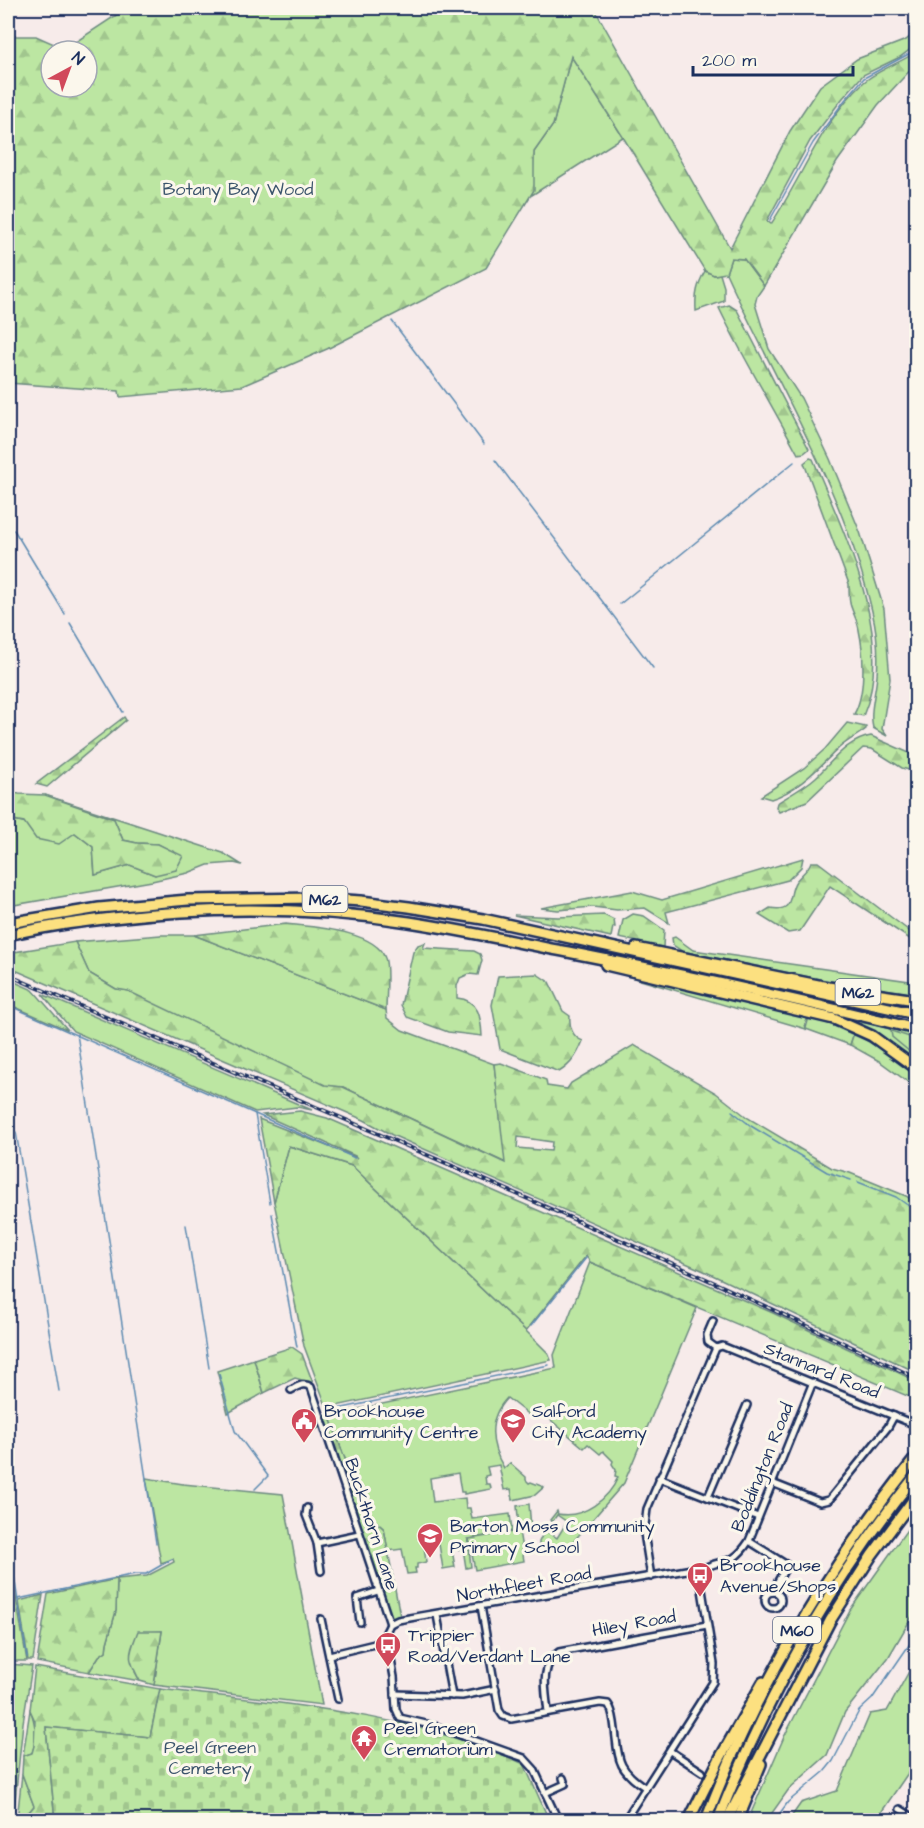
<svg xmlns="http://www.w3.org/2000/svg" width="924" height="1828" font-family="'Architects Daughter',sans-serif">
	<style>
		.green { fill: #bce6a2; stroke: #6c8a80; stroke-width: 1.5 }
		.forest { fill: url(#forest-firs); stroke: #6c8a80; stroke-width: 1.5; fill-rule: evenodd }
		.cemetery { fill: url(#cemetery-stones); stroke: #6c8a80; stroke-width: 1.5 }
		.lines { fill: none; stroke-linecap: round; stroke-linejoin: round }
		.stream { stroke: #5c8ab1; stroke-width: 1.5 }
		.minor-casing { stroke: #1b2f5e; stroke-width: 10 }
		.motorway-casing { stroke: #1b2f5e; stroke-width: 14 }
		.minor { stroke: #fbf7ec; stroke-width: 5 }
		.motorway { stroke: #fce080; stroke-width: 9 }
		.rail-casing { stroke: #1b2f5e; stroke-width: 4 }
		.rail { stroke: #fbf7ec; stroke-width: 1.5; stroke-dasharray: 4.5; stroke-linecap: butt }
		.labels { text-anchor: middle; stroke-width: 6; stroke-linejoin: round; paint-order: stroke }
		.shield { fill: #fbf7ec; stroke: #5e6b89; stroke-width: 1.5 }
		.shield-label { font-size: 16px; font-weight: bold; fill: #1b2f5e }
		.park-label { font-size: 18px; fill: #3b546c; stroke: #fbf7ec }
		.street-label { font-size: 18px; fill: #1b2f5e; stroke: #fbf7ec }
		.poi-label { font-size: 18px; fill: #1b2f5e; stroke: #fbf7ec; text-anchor: start }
	</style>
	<defs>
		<pattern id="forest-firs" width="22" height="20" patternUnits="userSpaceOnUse" patternTransform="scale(1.5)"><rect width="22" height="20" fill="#bce6a2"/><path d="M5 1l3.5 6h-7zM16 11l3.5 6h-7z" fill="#a1c68e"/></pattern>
		<pattern id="cemetery-stones" width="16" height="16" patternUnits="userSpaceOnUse" patternTransform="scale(1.5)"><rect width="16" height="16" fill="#bce6a2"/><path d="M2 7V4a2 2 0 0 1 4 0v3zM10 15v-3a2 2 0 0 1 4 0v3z" fill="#a1c68e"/></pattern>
	</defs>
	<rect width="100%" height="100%" fill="#f7ebea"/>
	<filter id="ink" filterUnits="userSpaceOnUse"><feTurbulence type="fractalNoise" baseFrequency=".0167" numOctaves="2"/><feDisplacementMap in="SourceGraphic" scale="12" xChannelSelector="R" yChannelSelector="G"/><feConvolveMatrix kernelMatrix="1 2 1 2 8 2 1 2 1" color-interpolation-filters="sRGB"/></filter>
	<g filter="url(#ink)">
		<g class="green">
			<path d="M571,56L623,137L532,195L534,152L553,125Z"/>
			<path d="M731,258L744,259L764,286L757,296L755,304L769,349L801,398L830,459L860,532L884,609L890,679L882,729L887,736L873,728C869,712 876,692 877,675C879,654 877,632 872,611C844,490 777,385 726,273Z"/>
			<path d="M705,271L714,275L720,274L724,287V301L696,311C695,295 697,285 705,271Z"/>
			<path d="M45,795L223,853L242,865L234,863L208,865L188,873L152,881L8,906V876L9,875L8,870V819L75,833L93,847L95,875L130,865L155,875L182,857L158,844L137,843L123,840L114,819Z"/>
			<path d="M161,935H194L386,1010L387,1018L402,1030L494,1064L506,1163L343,1087L325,1086L128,992L116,989L89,973L75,942Z"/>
			<path d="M675,937L693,950L916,982V994L819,979L682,951L673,945L672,938Z"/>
			<path d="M613,969L804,1016L808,1018L805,1024L806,1028L809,1017L854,1033L850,1045L806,1029L613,972Z"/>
			<path d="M8,979L33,990L68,1030L8,1004Z"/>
			<path d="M42,994L312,1110L297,1107L255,1112L73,1031Z"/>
			<path d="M837,1016L916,1035V1062L874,1032Z"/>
			<path d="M289,1146L352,1166L526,1331L548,1353L551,1360L327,1408L304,1346L274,1202Z"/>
			<path d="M590,1262L697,1308L624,1483L566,1550L545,1553L544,1551H548L547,1547H539V1542L547,1525L549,1526L546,1531L557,1538L567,1522L557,1515L552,1522L550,1520L557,1511L558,1514C583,1519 609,1499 618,1477L615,1476L616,1470L612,1464L613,1461L603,1451L600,1454L588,1444L584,1448L534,1406L532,1408L535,1411L533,1415L530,1416L507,1398C487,1419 490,1445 504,1468L510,1463L526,1477V1480L529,1483L531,1482L544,1487L535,1495L513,1500L511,1489L504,1490L499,1465L487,1467L489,1475L485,1476L486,1484H490L491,1489L464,1494V1492H461L458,1473L430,1478L433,1502L465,1498L466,1508H470L472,1519L510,1514L512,1531L468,1539L471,1567L466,1568L463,1549L452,1550L455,1567L443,1569L439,1544L424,1546L426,1562L417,1564V1568H415L416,1573L407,1574L402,1549L388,1551L384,1529L364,1511L329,1415L556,1368L554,1355Z"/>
			<path d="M254,1359L264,1393L228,1413L217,1371Z"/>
			<path d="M314,1417L319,1428L302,1436L296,1425Z"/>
			<path d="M146,1478L183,1484L283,1494L322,1705L154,1685L162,1631L148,1632L135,1672L140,1681L89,1672L99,1656L106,1651L107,1643L116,1611L117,1579L147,1576L174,1562L173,1559L161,1563Z"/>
			<path d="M529,1504L531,1527L519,1528L517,1506Z"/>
			<path d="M916,1517V1610L888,1658L845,1712L827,1755L789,1789L767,1820H748L784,1737L850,1610Z"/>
			<path d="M519,1531L524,1561L475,1570L469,1539Z"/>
			<path d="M8,1569H11L27,1661H13Z"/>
			<path d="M8,1635L9,1664L32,1666L23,1723L13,1820H8Z"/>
			<path d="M916,1659V1765L911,1774L908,1773L876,1820H789L801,1803L837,1791L870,1714L887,1711Z"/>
			<path d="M30,1710C36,1723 37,1739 32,1753L23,1756Z"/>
			<path d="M22,1774L34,1806L29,1812L24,1814L23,1820H17Z"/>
		</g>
		<g class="forest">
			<path d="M127,8H594L730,248L790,131L820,86L857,59L906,40L916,32V45L900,57L863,75L842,99L810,141L767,221L771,224C802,178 822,120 864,82C876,71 902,62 916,52V64L878,105L837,162L764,286L744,259L731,258L726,273L714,275L705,271L623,137L571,56L553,125L534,152V190L486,268L327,349L242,386L120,397L119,391L8,383V36H36L65,49ZM51,51H87V87H51Z"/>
			<path d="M729,305L737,310L809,449L804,453L798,454C772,405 743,358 719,308Z"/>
			<path d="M810,458L813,459C843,531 897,638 863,716L854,714C866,694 864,653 859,630C858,621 852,612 850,603C849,597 849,590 849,584L804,463Z"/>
			<path d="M124,717L126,720L47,787L36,784Z"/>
			<path d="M847,723L866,727V729C857,736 848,740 839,748C819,767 798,791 771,799L761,796L804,768L825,749Z"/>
			<path d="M871,736L916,756V772L902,768L872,749L863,748L807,801L779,812L776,807L777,803C790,795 805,787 816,777C833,761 847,740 871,736Z"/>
			<path d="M8,791L19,794L45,795L114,819L123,840L137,843L158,844L183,856L176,870L155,875L130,865L95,875L93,847L75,833L59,844L36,839L24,822L8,819Z"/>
			<path d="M803,858L801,867L788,880L666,912L669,923L645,908L617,910L593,907L558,910L541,908L632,891L662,900Z"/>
			<path d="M811,862H818L916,936V943L830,886L800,931L788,933L759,915L770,908C796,913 787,894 796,881C802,874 808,870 811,862Z"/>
			<path d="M633,914L644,916L664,930L663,947L619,938L623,920Z"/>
			<path d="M514,915L558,917L604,915L614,920L615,927H613L611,937Z"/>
			<path d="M286,924C311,927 375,930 385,958C389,966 386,999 386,1010L194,935Z"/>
			<path d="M75,942L89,973L116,989L128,991L325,1085L343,1087L505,1163L494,1064L501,1063L546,1080L547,1086L567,1089L571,1083L634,1045L716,1093L748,1118L832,1168L850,1173L906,1196L916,1203V1372L704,1271L392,1135L364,1120L8,967V953ZM518,1137L552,1142L551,1151L517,1148Z"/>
			<path d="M425,943L423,948L474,951L480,954L482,960L478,975L469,974L460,978L457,986V998C479,1000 481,1017 482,1036L448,1032L407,1017L401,1005L413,952L418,945Z"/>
			<path d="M537,974L549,982L563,1011L570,1016C569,1026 572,1037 583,1041C577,1055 572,1064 559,1072L500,1049L492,1005L498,976Z"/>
			<path d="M891,1031L916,1039V1057L892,1037Z"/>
			<path d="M854,1033L891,1055L916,1076V1088L879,1061L850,1045Z"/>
			<path d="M300,1111L327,1118L773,1313L916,1381V1395L912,1398L590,1262L586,1256L526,1331L352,1166L289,1146L274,1202L259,1119L357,1158L355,1156L263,1115Z"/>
			<path d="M292,1347L302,1354L313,1383L295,1378L264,1393L254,1359Z"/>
			<path d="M329,1415L364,1511L384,1529L400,1616L392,1618L388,1615L324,1416Z"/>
			<path d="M117,1579L116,1611L107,1643L106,1651L99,1656L89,1672L37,1662L48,1594Z"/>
			<path d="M43,1595L33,1660H28L19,1601Z"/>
			<path d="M138,1631H162L154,1685L140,1681C127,1656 128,1657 138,1631Z"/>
			<path d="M35,1667L160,1689L150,1737L46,1727L55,1820H23L24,1814L29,1812L34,1806L22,1774L23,1756L32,1753L34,1746L35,1721L30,1710Z"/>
		</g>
		<path class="cemetery" d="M160,1689C284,1704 409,1712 524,1764L549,1820H55L46,1727L150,1737Z"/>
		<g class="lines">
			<g class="stream">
				<path d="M770,220L813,143L845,100L864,78L916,50"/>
				<path d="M392,321L484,444"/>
				<path d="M495,460L653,668"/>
				<path d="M14,530L65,614"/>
				<path d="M620,604L794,462"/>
				<path d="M70,623L123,712"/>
				<path d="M8,1005L355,1158"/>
				<path d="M77,1034L156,1543"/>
				<path d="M732,1111L751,1126L827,1172L851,1180"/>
				<path d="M255,1114L270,1203"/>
				<path d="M16,1132L59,1391"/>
				<path d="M858,1182L896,1197L916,1211"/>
				<path d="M272,1214L297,1347"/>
				<path d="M186,1225L209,1368"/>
				<path d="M531,1326L586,1258"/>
				<path d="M219,1374L235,1431L268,1476L255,1489"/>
				<path d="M328,1411L549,1365"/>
				<path d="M8,1538L27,1657"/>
				<path d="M18,1599L135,1574H146L172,1559"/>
				<path d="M775,1820L788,1802L824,1772L833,1761L859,1711L872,1699L916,1635"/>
			</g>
			<g class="minor-casing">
				<g id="minor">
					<path d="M716,1348L722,1346L916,1425"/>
					<path d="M291,1390C299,1386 304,1382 311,1387L390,1624"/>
					<path d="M659,1478L758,1517"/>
					<path d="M772,1483L820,1502L829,1500L888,1427L894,1416"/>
					<path d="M708,1497L747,1405"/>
					<path d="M307,1508L306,1515L317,1543L321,1571"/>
					<path d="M749,1541L787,1565L772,1592"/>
					<path d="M317,1543L359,1534"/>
					<path d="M699,1571C722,1556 730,1570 749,1541L813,1382"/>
					<path d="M651,1577L644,1533L647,1509L716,1348L708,1342L707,1335L713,1321"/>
					<circle cx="773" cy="1600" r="8"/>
					<path d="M481,1606L499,1710L503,1716L511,1719L600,1703L608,1704C612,1709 613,1715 614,1722C619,1756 614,1768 646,1788"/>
					<path d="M437,1615L452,1696"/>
					<path d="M321,1619L338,1699"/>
					<path d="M360,1622L357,1598L378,1591"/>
					<path d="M390,1624L398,1620L692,1569L699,1571"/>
					<path d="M390,1624L386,1632L394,1677L396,1709L400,1718L435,1726L524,1758L534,1769L558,1820"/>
					<path d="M329,1655L387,1641"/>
					<path d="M395,1694L462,1696L496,1689"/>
					<path d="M548,1712C546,1692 539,1665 559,1652L707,1625"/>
					<path d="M670,1751L702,1772"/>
					<path d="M545,1793L565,1784L563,1778"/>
					<path d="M900,1809L916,1819"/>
					<path d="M625,1820L713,1682L714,1664L699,1571"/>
				</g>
			</g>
			<g class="motorway-casing">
				<g id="motorway">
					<path d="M8,923L99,908L188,900L318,898L361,901L409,907L483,919L916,1014"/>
					<path d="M8,935C42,927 77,922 113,918C210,907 311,907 409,922C462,930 515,942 568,952C685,975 801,1000 916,1029"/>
					<path d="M636,948L828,987L916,1000"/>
					<path d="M606,965L834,1019L872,1036L916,1068"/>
					<path d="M689,1820L720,1758L763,1682"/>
					<path d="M706,1820C755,1688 829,1567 916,1457"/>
					<path d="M718,1820C767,1696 832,1579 916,1475"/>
					<path d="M727,1820L830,1621L872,1555L916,1496"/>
					<path d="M738,1820L761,1764"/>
				</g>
			</g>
			<use href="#minor" class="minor"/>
			<use href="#motorway" class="motorway"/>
			<g class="rail-casing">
				<path id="rail" d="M8,975C312,1106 619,1233 916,1378"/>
			</g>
			<use href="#rail" class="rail"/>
		</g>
	</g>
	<defs>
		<g id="civic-pin" transform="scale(1.35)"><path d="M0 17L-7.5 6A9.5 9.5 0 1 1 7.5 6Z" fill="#d1495b" stroke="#fbf7ec"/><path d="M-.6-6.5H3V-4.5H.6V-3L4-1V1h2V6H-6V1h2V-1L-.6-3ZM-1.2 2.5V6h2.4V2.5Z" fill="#fff"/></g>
		<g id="school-pin" transform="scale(1.35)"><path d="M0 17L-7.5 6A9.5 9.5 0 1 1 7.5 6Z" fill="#d1495b" stroke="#fbf7ec"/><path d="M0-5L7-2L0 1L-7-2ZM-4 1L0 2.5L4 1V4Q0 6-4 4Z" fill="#fff"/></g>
		<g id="bus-pin" transform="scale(1.35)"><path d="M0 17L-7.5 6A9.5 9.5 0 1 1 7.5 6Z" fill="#d1495b" stroke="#fbf7ec"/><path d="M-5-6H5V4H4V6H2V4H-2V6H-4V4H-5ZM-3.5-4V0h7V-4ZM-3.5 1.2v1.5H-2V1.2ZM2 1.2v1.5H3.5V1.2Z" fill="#fff"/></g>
		<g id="temple-pin" transform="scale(1.35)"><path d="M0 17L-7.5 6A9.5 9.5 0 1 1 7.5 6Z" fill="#d1495b" stroke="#fbf7ec"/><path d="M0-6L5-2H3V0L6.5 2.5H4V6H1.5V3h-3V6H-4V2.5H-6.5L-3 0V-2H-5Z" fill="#fff"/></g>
	</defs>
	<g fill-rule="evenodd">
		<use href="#civic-pin" x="304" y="1421"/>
		<use href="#school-pin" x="513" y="1421"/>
		<use href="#school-pin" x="430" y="1536"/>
		<use href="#bus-pin" x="700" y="1575"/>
		<use href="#bus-pin" x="388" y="1645"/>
		<use href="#temple-pin" x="364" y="1738"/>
	</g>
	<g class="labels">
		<g class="shield">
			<rect x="302.5" y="886" width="45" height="26" rx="4.5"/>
			<rect x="835.5" y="979" width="45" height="26" rx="4.5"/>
			<rect x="773" y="1617" width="48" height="26" rx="4.5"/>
		</g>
		<g class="shield-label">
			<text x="325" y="905">M62</text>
			<text x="858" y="998">M62</text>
			<text x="797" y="1636">M60</text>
		</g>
		<g class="park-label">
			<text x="238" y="195">Botany Bay Wood</text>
			<text x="210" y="1753">Peel Green<tspan x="210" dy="21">Cemetery</tspan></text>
		</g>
		<g class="street-label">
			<text transform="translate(822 1370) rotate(22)" y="6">Stannard Road</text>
			<text transform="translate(762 1467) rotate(-68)" y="6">Boddington Road</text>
			<text transform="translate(372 1524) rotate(72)" y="6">Buckthorn Lane</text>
			<text transform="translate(524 1584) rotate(-10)" y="6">Northfleet Road</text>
			<text transform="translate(634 1623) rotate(-10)" y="6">Hiley Road</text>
		</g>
		<g class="poi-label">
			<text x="324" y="1417">Brookhouse<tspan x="324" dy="21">Community Centre</tspan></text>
			<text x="532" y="1417">Salford<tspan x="532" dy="21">City Academy</tspan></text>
			<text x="450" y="1532">Barton Moss Community<tspan x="450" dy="21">Primary School</tspan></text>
			<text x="720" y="1571">Brookhouse<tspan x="720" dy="21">Avenue/Shops</tspan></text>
			<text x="408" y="1641">Trippier<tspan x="408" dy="21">Road/Verdant Lane</tspan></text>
			<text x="384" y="1734">Peel Green<tspan x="384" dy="21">Crematorium</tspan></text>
		</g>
	</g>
	<rect width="924" height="1828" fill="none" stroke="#fbf7ec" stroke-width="30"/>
	<rect x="15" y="15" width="894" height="1798" fill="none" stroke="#1b2f5e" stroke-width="2" filter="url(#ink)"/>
	<g transform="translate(69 69) rotate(41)"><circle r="28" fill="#fbf7ec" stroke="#a1a7b3" stroke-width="1.5"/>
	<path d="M0-4.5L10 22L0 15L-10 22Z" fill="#d1495b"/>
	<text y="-9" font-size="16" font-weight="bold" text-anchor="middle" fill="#1b2f5e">N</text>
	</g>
	<path d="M693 66v9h160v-9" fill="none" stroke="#1b2f5e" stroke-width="3"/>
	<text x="702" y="66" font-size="18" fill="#1b2f5e" stroke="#fbf7ec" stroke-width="4.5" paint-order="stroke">200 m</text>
</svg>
